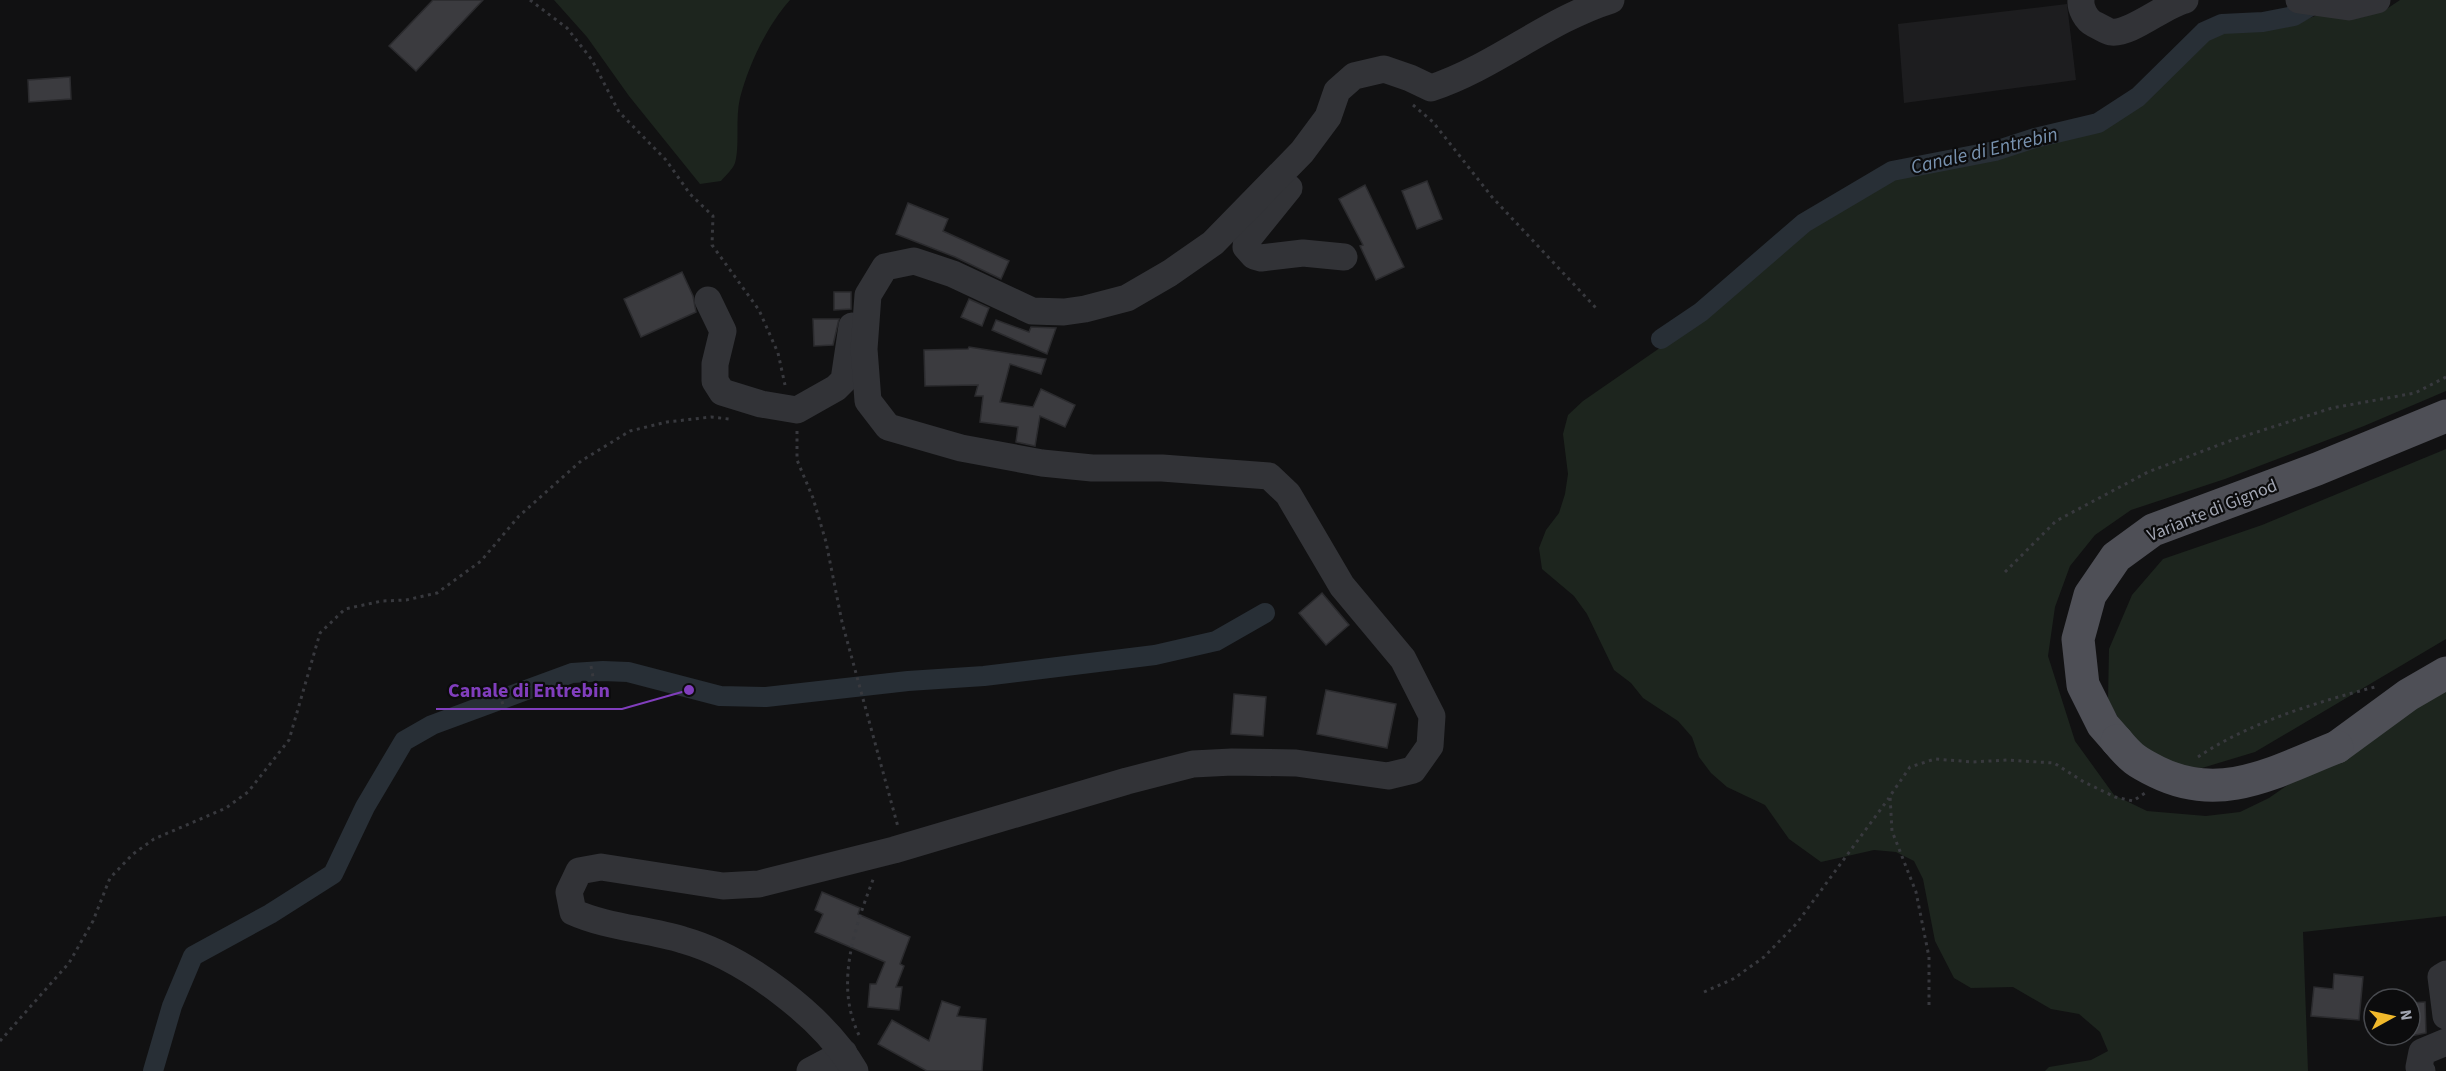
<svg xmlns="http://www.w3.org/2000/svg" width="2446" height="1071" font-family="'Source Sans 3',sans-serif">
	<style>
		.built { fill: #1d1d1f }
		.green { fill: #1d251e }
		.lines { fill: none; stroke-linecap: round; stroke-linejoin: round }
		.canal { stroke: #282f36; stroke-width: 20 }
		.building { fill: #3b3b3f; stroke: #2b2b2e; stroke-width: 1.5 }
		.path { stroke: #38393e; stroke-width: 3; stroke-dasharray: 3 4.5; stroke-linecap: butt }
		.minor { stroke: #323337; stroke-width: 27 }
		.major { stroke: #4e4f56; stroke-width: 33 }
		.major-bridge { stroke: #4e4f56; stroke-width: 33 }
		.labels { text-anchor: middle; stroke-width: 4.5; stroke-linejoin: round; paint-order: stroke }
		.street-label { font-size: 18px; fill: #a2a6b3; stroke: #0c0c0d }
		.water-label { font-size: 20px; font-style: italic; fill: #7892af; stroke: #0c0c0d }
		.leader { fill: none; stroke: #813ebd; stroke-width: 2 }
		.callout-dot { fill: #813ebd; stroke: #0c0c0d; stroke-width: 2 }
		.callout-label { font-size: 20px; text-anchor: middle; font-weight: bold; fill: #813ebd; stroke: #0c0c0d; stroke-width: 4.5; stroke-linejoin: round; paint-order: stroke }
	</style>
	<rect width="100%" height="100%" fill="#111112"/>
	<path class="built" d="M2067,4L2076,80L1904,103L1898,24Z"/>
	<g class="green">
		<path d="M554,0H790C767,26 749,64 740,98C735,119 740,145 735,163C733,169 725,176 721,181L700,184L629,96L587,37Z"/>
		<path d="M2400,0H2446V391L2364,426L2225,479L2131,510L2095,535L2070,566L2055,607L2048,656L2075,741L2114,795L2147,811L2206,816L2240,812L2269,798L2344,746L2446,687V916L2303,932L2308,1071H2045L2049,1067L2091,1060L2108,1051L2100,1032L2079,1014L2051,1009L2013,987L1971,988L1954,978L1935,941L1923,879L1914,861L1896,852L1874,850L1821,862L1789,839L1765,805L1727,787L1711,773L1699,757L1692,737L1678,721L1643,698L1631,683L1614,670L1587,614L1574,596L1542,569L1539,548L1546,530L1559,513L1565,494L1568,474L1563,434L1568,415L1583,401L1693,325L1772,257L1864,192L1890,177L1914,169L1961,164L2091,129L2121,114L2147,94L2192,48L2210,32L2229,27L2292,25L2320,14L2359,18L2385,10Z"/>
		<path d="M2446,449V639L2255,752L2202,768L2164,764L2132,740L2108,701L2109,649L2132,595L2163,559L2262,525Z"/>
	</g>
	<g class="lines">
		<g class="canal">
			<path d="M1661,339L1701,312L1804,223L1892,171L1995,151L2035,138L2098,123L2138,97L2204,32L2222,24L2263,22L2294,16L2321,0"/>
			<path d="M153,1071L172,1006L193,956L270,914L333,874L365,807L404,741L432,725L572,673L603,671L628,672L720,696L766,697L908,681L984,676L1155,655L1216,641L1265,613"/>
		</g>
	</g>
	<g class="building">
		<path d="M433,0H483L416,71L389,46Z"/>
		<path d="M70,77L71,99L29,102L28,80Z"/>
		<path d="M1427,181L1442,219L1417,229L1402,191Z"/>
		<path d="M1365,185L1404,267L1376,280L1360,246L1363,245L1339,199Z"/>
		<path d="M908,203L948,219L943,231L1009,261L1001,279L955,257L896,234Z"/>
		<path d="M682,272L693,296L696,312L641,337L624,299Z"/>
		<path d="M834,292H851V309L834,310Z"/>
		<path d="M969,299L989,308L982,326L961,317Z"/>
		<path d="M813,319H839L833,345L814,346Z"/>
		<path d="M996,320L1029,332L1031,327L1056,328L1047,354L992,330Z"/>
		<path d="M969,347L1046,359L1041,374L1010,364L1000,402L1033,407L1041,389L1075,405L1065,427L1040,416L1035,446L1016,442L1018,427L980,422L983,396H975L978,385L925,386L924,350L968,349Z"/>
		<path d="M1322,593L1349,625L1326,645L1299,613Z"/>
		<path d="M1326,690L1396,704L1387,748L1317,734Z"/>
		<path d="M1234,694L1266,697L1263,736L1231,734Z"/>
		<path d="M822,892L860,908L858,914L910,937L900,964L904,966L896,987H902L899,1010L868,1007L870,984H876L885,962L815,932L823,914L815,910Z"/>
		<path d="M2334,974L2363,977L2359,1020L2311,1016L2314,987L2333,989Z"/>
		<path d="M942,1001L960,1007L957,1016L986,1019L982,1071H927L878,1044L892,1020L929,1041Z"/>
		<path d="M2425,1002L2426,1033L2410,1036V1003Z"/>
	</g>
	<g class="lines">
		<g class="path">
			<path d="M530,0L567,28L592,60L619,112L666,160L690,194L713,216L712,245L759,310L778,353L785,385"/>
			<path d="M1413,105L1433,122L1492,197L1596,308"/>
			<path d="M797,431V460L813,498L826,542L842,622L898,827"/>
			<path d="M2005,572L2056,521L2148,472L2232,440L2332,408L2415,393L2446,377"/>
			<path d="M591,666L593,677"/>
			<path d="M500,694L503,705"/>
			<path d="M2198,757C2248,723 2317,702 2375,687"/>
			<path d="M1704,992L1733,979L1764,957L1797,923L1889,798"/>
			<path d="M1929,1005V957L1916,892L1892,831L1890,796L1910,767L1935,759L1973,762L2007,760L2054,763L2084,782L2115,797L2133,801L2145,793"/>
			<path d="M859,1035C834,984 855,927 874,877"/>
			<path d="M0,1041L69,963L93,921L110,878L133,854L154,839L226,808L248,792L289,740L320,633L345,609L382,601L406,600L437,593L481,561L519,516L581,461L630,431L667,422L711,417L729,419"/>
		</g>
		<g class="minor">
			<path d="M2081,0C2080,8 2086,20 2094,24C2099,26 2106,31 2111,32C2130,35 2164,5 2185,0"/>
			<path d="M2299,0L2349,7L2377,0"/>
			<path d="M1289,188L1247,240L1246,247L1254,256L1261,258L1303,253L1344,257"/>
			<path d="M708,300L723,331L715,364V381L722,392L761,404L797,410L836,388L844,380L852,326"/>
			<path d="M2446,974L2441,977L2446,1016"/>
			<path d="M810,1071L844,1053"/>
			<path d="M855,1071C824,1017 744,957 683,940C647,929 606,927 573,912L569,892L579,871L601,867L723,886L759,884L894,850L1127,781L1193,764L1232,762L1296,763L1388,776L1413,770L1430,746L1432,716L1403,659L1342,586L1288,494L1269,476L1162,468H1092L1042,463L961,448L888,427L868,401L864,349L868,295L885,267L914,261L953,274L1032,311L1064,312L1085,309L1127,298L1170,273L1213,243L1302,152L1328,117L1337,91L1354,76L1384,69L1410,78L1431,88C1495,67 1547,20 1611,0"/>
			<path d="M2422,1071L2419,1067L2422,1052L2446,1042"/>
		</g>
		<g class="major">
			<path d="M2117,741L2103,725L2083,685L2078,639L2090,595L2116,557L2153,530L2317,469L2446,416"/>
			<path d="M2337,747L2408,695L2446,673"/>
		</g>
		<path class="major-bridge" d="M2117,741C2132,759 2137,762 2157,772C2222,804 2276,771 2337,747"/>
	</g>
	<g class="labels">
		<g class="street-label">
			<text transform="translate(2212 510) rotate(-22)" y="6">Variante di Gignod</text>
		</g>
		<g class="water-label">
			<text transform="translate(1984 150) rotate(-13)" y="7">Canale di Entrebin</text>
		</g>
	</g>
	<path class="leader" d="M689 690L622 709H436"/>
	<circle class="callout-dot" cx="689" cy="690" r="6"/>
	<g class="callout-label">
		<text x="529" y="697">Canale di Entrebin</text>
	</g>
	<g transform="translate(2392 1017) rotate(82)"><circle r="28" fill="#0c0c0d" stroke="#484a4f" stroke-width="1.5"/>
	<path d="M0-4.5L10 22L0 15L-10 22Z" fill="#f1b92b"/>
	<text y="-9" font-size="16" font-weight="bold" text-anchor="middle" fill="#a2a6b3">N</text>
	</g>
</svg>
